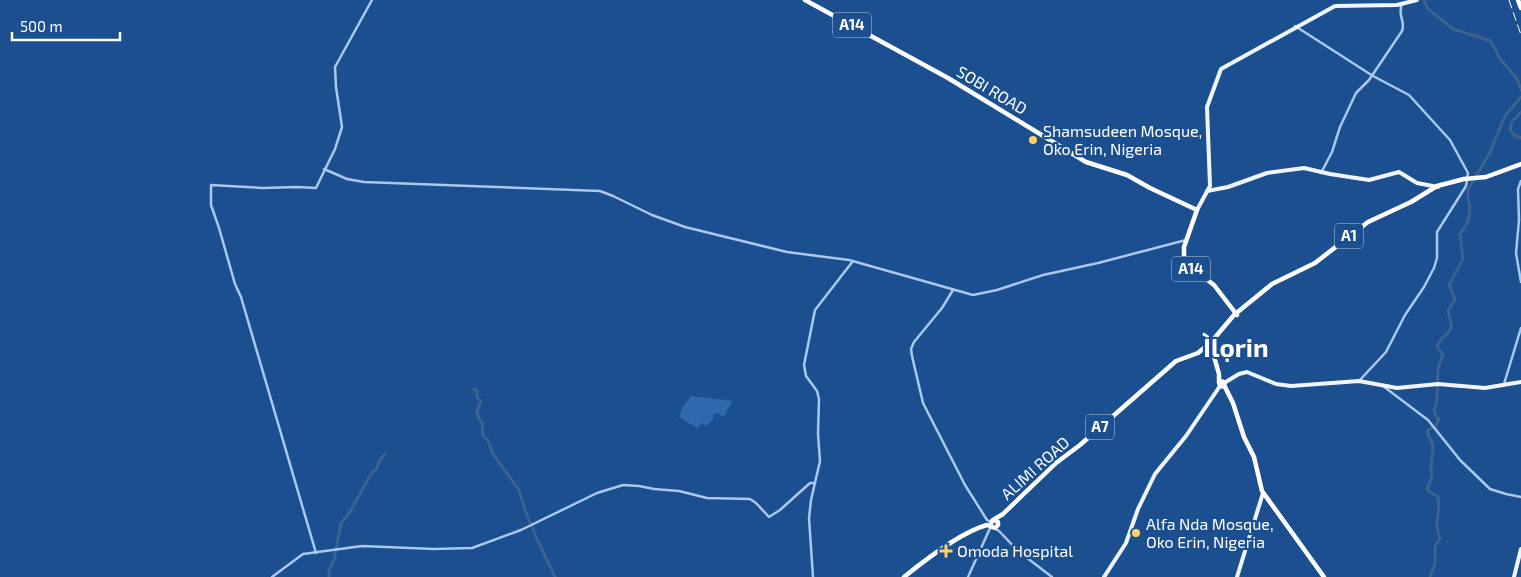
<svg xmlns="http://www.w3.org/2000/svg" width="1521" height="577" font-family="'Exo 2',sans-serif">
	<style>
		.green { fill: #2e69ad }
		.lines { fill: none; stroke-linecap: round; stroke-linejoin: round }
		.river { stroke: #3c6290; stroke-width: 3 }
		.minor { stroke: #a9c9ee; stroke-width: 2.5 }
		.major { stroke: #f0f6ff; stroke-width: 4 }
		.highway { stroke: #fff; stroke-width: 4.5 }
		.rail { stroke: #fff; stroke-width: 1; stroke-dasharray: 9 4; stroke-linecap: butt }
		.poi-dot { fill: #ffd166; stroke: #1b4f8f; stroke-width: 2 }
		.labels { text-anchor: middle; stroke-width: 4.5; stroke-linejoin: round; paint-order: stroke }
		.shield { fill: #1b4f8f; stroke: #bbcadd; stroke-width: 1 }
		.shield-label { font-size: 15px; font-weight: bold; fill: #fff }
		.street-label { font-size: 16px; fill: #fff; stroke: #1b4f8f }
		.poi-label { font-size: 16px; fill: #fff; stroke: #1b4f8f; text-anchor: start }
		.town-label { font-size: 26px; font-weight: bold; fill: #fff; stroke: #1b4f8f }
	</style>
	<rect width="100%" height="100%" fill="#1b4f8f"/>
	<path class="green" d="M691,396L733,401C728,406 728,412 723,417L718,413L713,415V420L706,426L702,423L697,428L679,417L682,408Z"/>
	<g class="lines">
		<g class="river">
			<path d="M1424,0L1428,9L1453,29L1491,41L1500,59L1517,79L1521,90"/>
			<path d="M1521,112L1512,122L1510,129L1514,135L1521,138"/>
			<path d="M473,389L474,390H477V397L481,401L477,411"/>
			<path d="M477,412L479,419L482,422L483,436L488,440L493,454L519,490L525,510L531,524"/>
			<path d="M532,526L536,537L555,577"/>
			<path d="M329,577V571L334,560L341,523L350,512L371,474L377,468L380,460L385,454"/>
			<path d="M1430,577L1435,564V546L1440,539C1433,522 1441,515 1438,497L1427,490L1432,476L1431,466L1433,450L1432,442L1428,435V430L1436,426L1439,419L1435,415L1434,410L1437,400L1438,369L1443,354L1437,347C1439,337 1450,335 1451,327C1452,323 1449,316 1448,311L1455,299L1449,285L1463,259L1460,234C1467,226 1470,217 1470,207C1469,201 1467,196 1468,190L1490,152L1505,116L1521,97"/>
		</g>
		<g class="minor">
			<path d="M1295,26L1373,76L1409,95L1450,140L1468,173L1466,186L1437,232V258L1434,268L1424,287L1405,315L1386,352L1359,381"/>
			<path d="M324,169L347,179L364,182L600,191L613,196L652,215L685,227L787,252L849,260L973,295L997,290L1043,275L1098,263L1186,240"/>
			<path d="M1321,173L1332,152L1340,127L1356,93L1369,80L1402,31C1406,20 1397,17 1402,3"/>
			<path d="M1521,181L1518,189L1519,220L1516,253L1521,282"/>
			<path d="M953,290L942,308L914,342L911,349L912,356L923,403L965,485L987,520L991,522"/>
			<path d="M1504,384L1521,328"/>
			<path d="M1383,386L1428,420L1460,460L1490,489L1506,494L1521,497"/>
			<path d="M994,528L999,531L1018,551L1052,577"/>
			<path d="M316,553L241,297L235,284L219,228L211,205V185L263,188L297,187L316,188L335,149L342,127L336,87L335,67L372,0"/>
			<path d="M272,577L303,554L362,546L434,549L472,548L521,530L597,493L623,485L639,486L654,489L679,491L707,498L750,499L756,503L769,517L780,510L810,483H815"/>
			<path d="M813,577L809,518L811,500L820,461L818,434L819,399L817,391L806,376L804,365L815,310L853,261"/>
			<path d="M968,577L991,526"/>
		</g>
		<g class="major">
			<path d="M1207,191L1228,187L1267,173L1304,168L1330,174L1369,180L1399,172L1417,183L1438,187"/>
			<path d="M1197,210L1210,186L1207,107L1221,69L1335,6L1397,5L1417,0"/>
			<path d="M1224,383L1239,374L1247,372L1276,384L1291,386L1359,381L1397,388L1438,384L1485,388L1521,382"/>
			<path d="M1104,577L1126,543L1138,509L1155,474L1186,436L1220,386"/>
			<path d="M1237,577L1263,493"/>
			<path d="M1514,577L1521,549"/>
		</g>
		<g class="highway">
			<path d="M805,0L948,78L1086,162L1127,175L1150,188L1197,210L1184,247V258L1190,267L1214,285L1237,315"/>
			<path d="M1518,0L1521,8"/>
			<circle cx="1222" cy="384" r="2.5"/>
			<path d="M1219,383V374L1211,346L1212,341L1234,315L1272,284L1315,263L1368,222L1411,202L1437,186L1464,179L1486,177L1521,164"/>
			<path d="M1224,385L1233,403L1244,437L1254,457L1262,491L1324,577"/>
			<path d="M993,520L1003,514L1056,463L1080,445L1176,361L1198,353L1211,342"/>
			<path d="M904,577C925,560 961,532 987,525L995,528L998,525V522L995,520L992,521L990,526"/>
		</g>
		<path class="rail" d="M1509,0L1521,35"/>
	</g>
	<g class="poi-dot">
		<circle cx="1033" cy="140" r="5"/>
		<circle cx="1136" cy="533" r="5"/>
		<path d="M943.5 543.5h5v5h5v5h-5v5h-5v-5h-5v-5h5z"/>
	</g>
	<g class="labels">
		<g class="shield">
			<rect x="833" y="12.5" width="38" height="25" rx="4"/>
			<rect x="1335" y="223.5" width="28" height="25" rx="4"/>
			<rect x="1172" y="256.5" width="38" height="25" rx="4"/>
			<rect x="1086" y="414.5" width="28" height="25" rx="4"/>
		</g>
		<g class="shield-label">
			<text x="852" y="30">A14</text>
			<text x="1349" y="241">A1</text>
			<text x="1191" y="274">A14</text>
			<text x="1100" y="432">A7</text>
		</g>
		<g class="street-label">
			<text transform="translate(992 90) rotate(31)" y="6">SOBI ROAD</text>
			<text transform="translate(1035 468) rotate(-42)" y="6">ALIMI ROAD</text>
		</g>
		<g class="poi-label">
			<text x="1043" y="137">Shamsudeen Mosque,<tspan x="1043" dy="18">Oko Erin, Nigeria</tspan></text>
			<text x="1146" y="530">Alfa Nda Mosque,<tspan x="1146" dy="18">Oko Erin, Nigeria</tspan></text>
			<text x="957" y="557">Omoda Hospital</text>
		</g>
		<g class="town-label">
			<text x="1236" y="357">Ìlọrin</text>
		</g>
	</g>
	<path d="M12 32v8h108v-8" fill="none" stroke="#ffffff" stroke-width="2.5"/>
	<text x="20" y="32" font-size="15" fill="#ffffff" stroke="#1b4f8f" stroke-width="4" paint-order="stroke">500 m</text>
</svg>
